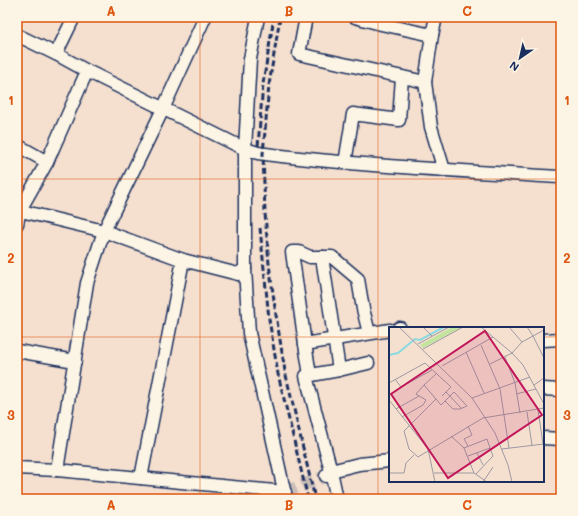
<svg xmlns="http://www.w3.org/2000/svg" width="578" height="516" font-family="Mali,sans-serif">
	<style>
		.lines { fill: none; stroke-linecap: round; stroke-linejoin: round }
		.street-tunnel { stroke: #c9bdb8; stroke-width: 12; stroke-dasharray: 12 6; stroke-linecap: butt }
		.street-casing { stroke: #1b2f5e; stroke-width: 15 }
		.street { stroke: #fcf5e5; stroke-width: 12 }
		.rail { stroke: #1b2f5e; stroke-width: 3; stroke-dasharray: 6 3; stroke-linecap: butt }
		.grid { fill: none; stroke: #de5710; stroke-width: 1; stroke-opacity: 0.55 }
		.inset-river { fill: none; stroke: #89dae1; stroke-width: 2 }
		.inset-road { fill: none; stroke: #9e99a2; stroke-width: 1 }
		.view { fill: #c2185b; fill-opacity: 0.15; stroke: #c2185b; stroke-width: 2 }
		.inset-edge { fill: none; stroke: #1b2f5e; stroke-width: 2 }
		.neatline { fill: none; stroke: #de5710; stroke-width: 1.5 }
		.grid-label { font-size: 13px; text-anchor: middle; font-weight: bold; fill: #de5710 }
	</style>
	<rect width="100%" height="100%" fill="#f5e0cf"/>
	<filter id="ink" filterUnits="userSpaceOnUse"><feTurbulence type="fractalNoise" baseFrequency=".025" numOctaves="2"/><feDisplacementMap in="SourceGraphic" scale="8" xChannelSelector="R" yChannelSelector="G"/><feConvolveMatrix kernelMatrix="1 2 1 2 8 2 1 2 1" color-interpolation-filters="sRGB"/></filter>
	<g filter="url(#ink)">
		<g class="lines">
			<path class="street-tunnel" d="M285,492L326,476"/>
			<g class="street-casing">
				<g id="street">
					<path d="M258,17L250,59L245,149V269L249,333L286,499"/>
					<path d="M306,17L299,54L425,82"/>
					<path d="M355,17L381,24L432,35"/>
					<path d="M436,17L432,35L425,82L431,127L444,170"/>
					<path d="M17,35L56,54L87,71L245,149L258,153C358,166 460,171 561,177"/>
					<path d="M56,54L74,17"/>
					<path d="M17,145L47,162"/>
					<path d="M345,163L353,114L399,120L402,77"/>
					<path d="M17,210L104,231L183,260L238,274L245,269"/>
					<path d="M17,224L20,210L47,162L87,71"/>
					<path d="M322,257L339,370L368,363"/>
					<path d="M399,328H400"/>
					<path d="M369,333L363,309L358,279L332,257H310L299,252H292L305,344L390,330"/>
					<path d="M543,340L561,339"/>
					<path d="M305,344L310,375"/>
					<path d="M17,351L75,361"/>
					<path d="M543,389L561,390"/>
					<path d="M543,438L561,439"/>
					<path d="M17,468L57,470L285,492"/>
					<path d="M57,470L87,283L104,231L163,109L205,17"/>
					<path d="M326,476L331,471L359,464L390,461"/>
					<path d="M141,478L183,260"/>
					<path d="M337,499L331,471L306,376L339,370"/>
				</g>
			</g>
			<use href="#street" class="street"/>
			<g class="rail">
				<path d="M280,17L269,85L263,154L265,213L269,264L276,315L285,371L315,499"/>
				<path d="M258,146L263,84L274,17"/>
				<path d="M260,228L269,319L278,374L308,499"/>
			</g>
		</g>
	</g>
	<path class="grid" d="M200,17V499M378,17V499M17,179H561M17,337H390M543,337H561"/>
	<g transform="translate(389 327)">
		<rect width="155" height="155" fill="#f5e0cf"/>
		<path d="M63,0H73L34,21L31,18Z" fill="#c2e49e"/>
		<path class="inset-river" d="M0,28L9,26L26,12L31,13L55,0"/>
		<path class="inset-road" d="M10,0L83,71L106,106L119,138L123,155M34,0L43,9M92,0L123,26L134,38L155,77M120,0L133,15M155,3L144,9L155,31M29,17L60,0M92,18L111,62L120,121M34,22L74,0M77,25L95,66M116,30L126,56L131,86M101,37L123,26L133,15L144,9L138,0M53,39L104,10M48,46L35,58L52,78L65,65L78,79L71,82H64L56,74M6,52L12,60L43,43M0,56L36,36L62,60L57,65M145,58L155,51M127,67L147,62M53,69L57,65L72,81M83,71L141,50M47,72L15,104L20,122L29,130L94,91L155,81M0,73L39,122L46,155M7,82L30,69M149,83L154,117M138,85L143,118M13,90L34,78L37,73L27,67L35,58M79,99L83,108L75,112L79,119M62,109L75,121L85,146L98,155M75,121L98,112L101,121M113,122L155,117M88,126L94,138M79,129L101,121L104,129L87,147M0,146H15L17,136L25,128M45,146H85M94,155L104,140"/>
		<path class="view" d="M96,4L153,88L59,151L2,67Z"/>
		<rect width="155" height="155" class="inset-edge"/>
	</g>
	<rect width="578" height="516" fill="none" stroke="#fcf5e5" stroke-width="44"/>
	<g transform="translate(520 58) rotate(214)" stroke="#fcf5e5" stroke-width="3" paint-order="stroke">
	<path d="M0-3L7 15L0 10L-7 15Z" fill="#1b2f5e"/>
	<text y="-6" font-size="11" font-weight="bold" text-anchor="middle" fill="#1b2f5e">N</text>
	</g>
	<rect x="22" y="22" width="534" height="472" class="neatline"/>
	<g class="grid-label">
		<text x="111" y="16">A</text>
		<text x="289" y="16">B</text>
		<text x="467" y="16">C</text>
		<text x="11" y="105">1</text>
		<text x="567" y="105">1</text>
		<text x="11" y="263">2</text>
		<text x="567" y="263">2</text>
		<text x="11" y="420">3</text>
		<text x="567" y="420">3</text>
		<text x="111" y="510">A</text>
		<text x="289" y="510">B</text>
		<text x="467" y="510">C</text>
	</g>
</svg>
